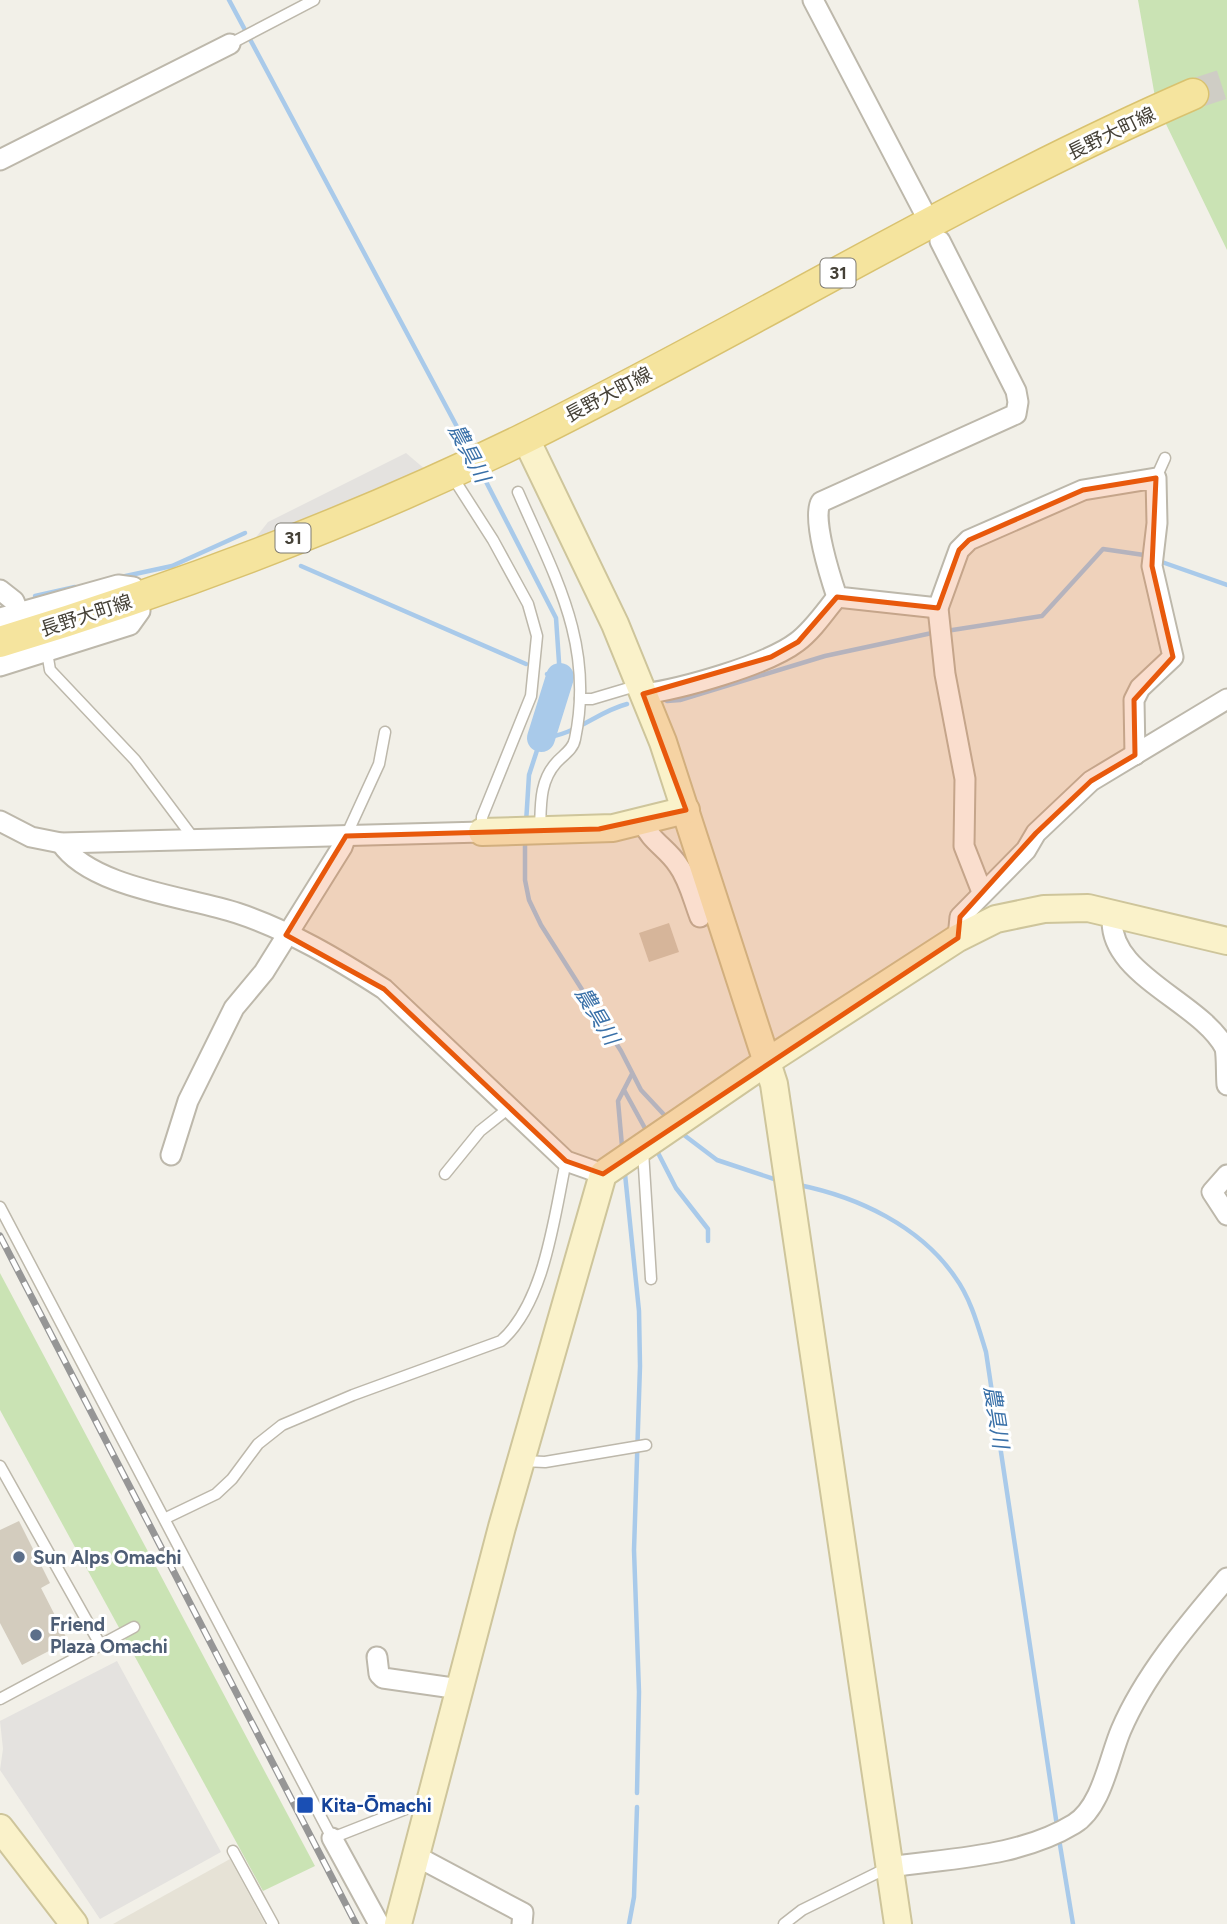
<svg xmlns="http://www.w3.org/2000/svg" width="1227" height="1924" font-family="Figtree,'Noto Sans JP',sans-serif">
	<style>
		.residential { fill: #e6e2d6 }
		.green { fill: #cae3b4 }
		.parking { fill: #e4e2df }
		.lines { fill: none; stroke-linecap: round; stroke-linejoin: round }
		.stream { stroke: #a9caea; stroke-width: 4.5 }
		.river { stroke: #a9caea; stroke-width: 28 }
		.building { fill: #d3ccbe }
		.primary-tunnel { stroke: #cfcdc5; stroke-width: 30; stroke-dasharray: 30 15; stroke-linecap: butt }
		.lane-casing { stroke: #bdb8ab; stroke-width: 13 }
		.street-casing { stroke: #bdb8ab; stroke-width: 23 }
		.secondary-casing { stroke: #cec59b; stroke-width: 30 }
		.primary-casing { stroke: #d9c26f; stroke-width: 33 }
		.lane { stroke: #fff; stroke-width: 10 }
		.street { stroke: #fff; stroke-width: 19 }
		.secondary { stroke: #faf2ca; stroke-width: 26 }
		.primary { stroke: #f5e49e; stroke-width: 30 }
		.rail-casing { stroke: #969696; stroke-width: 7 }
		.rail { stroke: #fff; stroke-width: 4.5; stroke-dasharray: 13; stroke-linecap: butt }
		.marked { fill: #e8590c; fill-opacity: 0.2; stroke: #e8590c; stroke-width: 5; stroke-linejoin: round }
		.service-dot { fill: #5c6f8a; stroke: #fff; stroke-width: 2.5 }
		.transit-dot { fill: #1a4fb4; stroke: #fff; stroke-width: 2.5 }
		.labels { text-anchor: middle; stroke-width: 6; stroke-linejoin: round; paint-order: stroke }
		.shield { fill: #fff; stroke: #7d7a73; stroke-width: 2 }
		.shield-label { font-size: 18px; font-weight: bold; fill: #454137 }
		.street-label { font-size: 19px; fill: #454137; stroke: #fff }
		.service-label { font-size: 19px; font-weight: bold; fill: #4e5e75; stroke: #fff; text-anchor: start }
		.transit-label { font-size: 19px; font-weight: bold; fill: #164399; stroke: #fff; text-anchor: start }
		.water-label { font-size: 21px; font-style: italic; fill: #3970a8; stroke: #fff }
	</style>
	<rect width="100%" height="100%" fill="#f2f0e8"/>
	<path class="residential" d="M230,1859L265,1924H113Z"/>
	<g class="green">
		<path d="M1138,0H1227V250L1165,122L1202,103L1192,79L1155,97Z"/>
		<path d="M0,1273L315,1866L263,1891L0,1410Z"/>
	</g>
	<g class="parking">
		<path d="M406,453L426,470L246,550L268,522Z"/>
		<path d="M117,1661L221,1852L100,1919L0,1770L3,1749L0,1721Z"/>
	</g>
	<g class="lines">
		<g class="stream">
			<path d="M229,0L471,453"/>
			<path d="M480,470L556,618L560,677L547,674"/>
			<path d="M1159,561L1227,585"/>
			<path d="M301,566L526,664"/>
			<path d="M121,577L172,566L245,533"/>
			<path d="M35,596L75,587"/>
			<path d="M946,631L1042,616L1103,549L1144,555"/>
			<path d="M667,701L680,700L825,656L932,633"/>
			<path d="M526,823L529,775L541,738C575,736 596,712 627,704"/>
			<path d="M525,839V880L529,900L541,925L621,1051L641,1090L669,1120"/>
			<path d="M624,1090L647,1132"/>
			<path d="M680,1132L717,1160L780,1181"/>
			<path d="M622,1146L618,1101L632,1074"/>
			<path d="M656,1149L676,1188L708,1229V1241"/>
			<path d="M625,1174L639,1311L640,1366L634,1550L639,1692L637,1793"/>
			<path d="M799,1185C858,1197 920,1226 955,1277C971,1299 978,1326 986,1352L1057,1826"/>
			<path d="M1059,1839L1073,1924"/>
			<path d="M629,1924L634,1897L637,1807"/>
		</g>
		<path class="river" d="M541,738L560,677"/>
	</g>
	<g class="building">
		<path d="M669,923L679,952L649,962L639,933Z"/>
		<path d="M19,1521L50,1583L41,1588L68,1641L22,1665L0,1623V1530Z"/>
	</g>
	<g class="lines">
		<path class="primary-tunnel" d="M1193,94L1227,83"/>
		<g class="lane-casing">
			<g id="lane">
				<path d="M230,44L314,0"/>
				<path d="M452,476L493,540L528,604L537,636L531,696L482,817V831"/>
				<path d="M1156,478L1165,458"/>
				<path d="M518,492C554,575 595,644 575,739C573,750 563,755 556,763C539,782 541,806 540,830"/>
				<path d="M47,652L50,670L135,760L194,839"/>
				<path d="M580,699H592L639,685"/>
				<path d="M346,836L379,764L385,732"/>
				<path d="M643,1151L651,1279"/>
				<path d="M445,1174L480,1131L509,1108"/>
				<path d="M0,1207L332,1838L416,1805L427,1808"/>
				<path d="M522,1461L545,1462L646,1445"/>
				<path d="M0,1466L101,1646"/>
				<path d="M166,1518L216,1494L232,1479L258,1444L282,1425L353,1395L501,1341C545,1302 554,1217 566,1161"/>
				<path d="M0,1699L134,1627"/>
				<path d="M233,1851L273,1924"/>
				<path d="M784,1924L802,1910L889,1867"/>
			</g>
		</g>
		<g class="street-casing">
			<g id="street">
				<path d="M813,0L925,214"/>
				<path d="M0,160L230,44"/>
				<path d="M0,590L14,601L19,613"/>
				<path d="M938,608L837,597C831,579 811,518 821,502L1016,414L1018,402L1016,391L940,241"/>
				<path d="M0,618L118,585L133,587L140,611L130,625L0,666"/>
				<path d="M643,694C681,689 767,665 797,642C812,631 825,612 837,597"/>
				<path d="M0,821L31,837L61,843L482,832"/>
				<path d="M643,822C650,841 667,848 678,865C689,880 693,899 700,917"/>
				<path d="M61,843C91,888 189,897 237,913C289,930 339,960 384,989L566,1161L603,1174"/>
				<path d="M982,892L964,846L965,779L945,674L938,608L959,550L969,540L1083,490L1156,478L1157,523L1152,566L1173,657L1140,688L1134,700L1135,755"/>
				<path d="M1113,913C1102,973 1201,1001 1225,1048C1227,1057 1226,1074 1227,1085"/>
				<path d="M958,938L960,917L1026,850L1036,833L1091,781L1227,699"/>
				<path d="M171,1155L188,1101L234,1008L264,972L342,847L346,836"/>
				<path d="M1227,1175L1212,1192L1227,1215"/>
				<path d="M377,1657L379,1674L383,1678L460,1689"/>
				<path d="M332,1838L379,1924"/>
				<path d="M416,1856L523,1913L522,1924"/>
				<path d="M890,1867C951,1858 1020,1857 1074,1824C1102,1807 1109,1758 1121,1730C1145,1674 1188,1624 1227,1578"/>
			</g>
		</g>
		<g class="secondary-casing">
			<g id="secondary">
				<path d="M525,437L615,624L663,742L774,1084L898,1924"/>
				<path d="M482,832L613,828L686,810"/>
				<path d="M0,1828L74,1924"/>
				<path d="M398,1924L502,1527L603,1174L768,1061L958,938L996,919L1044,909L1088,908L1227,941"/>
			</g>
		</g>
		<g class="primary-casing">
			<path id="primary" d="M0,642C178,588 355,521 523,439C748,328 963,194 1193,94"/>
		</g>
		<use href="#lane" class="lane"/>
		<use href="#street" class="street"/>
		<use href="#secondary" class="secondary"/>
		<use href="#primary" class="primary"/>
		<g class="rail-casing">
			<path id="rail" d="M0,1236L356,1924"/>
		</g>
		<use href="#rail" class="rail"/>
	</g>
	<path class="marked" d="M1156,478L1152,566L1173,657L1134,700L1135,755L1091,781L1036,833L960,917L958,938L603,1174L566,1161L384,989L286,935L346,836L599,829L686,810L643,694L771,657L798,642L837,597L938,608L959,550L969,540L1083,490Z"/>
	<g class="service-dot">
		<circle cx="19" cy="1557" r="7"/>
		<circle cx="36" cy="1635" r="7"/>
	</g>
	<rect class="transit-dot" x="296" y="1796" width="18" height="18" rx="3.5"/>
	<g class="labels">
		<g class="shield">
			<rect x="820.5" y="258.5" width="35" height="29" rx="5"/>
			<rect x="275.5" y="523.5" width="35" height="29" rx="5"/>
		</g>
		<g class="shield-label">
			<text x="838" y="279">31</text>
			<text x="293" y="544">31</text>
		</g>
		<g class="street-label">
			<text transform="translate(1111 133) rotate(-26)" y="7">長野大町線</text>
			<text transform="translate(608 394) rotate(-28)" y="7">長野大町線</text>
			<text transform="translate(86 615) rotate(-18)" y="7">長野大町線</text>
		</g>
		<g class="service-label">
			<text x="33" y="1564">Sun Alps Omachi</text>
			<text x="50" y="1631">Friend<tspan x="50" dy="22">Plaza Omachi</tspan></text>
		</g>
		<g class="transit-label">
			<text x="321" y="1812">Kita-Ōmachi</text>
		</g>
		<g class="water-label">
			<text transform="translate(469 453) rotate(62)" y="7">農具川</text>
			<text transform="translate(597 1016) rotate(59)" y="7">農具川</text>
			<text transform="translate(996 1417) rotate(81)" y="7">農具川</text>
		</g>
	</g>
</svg>
